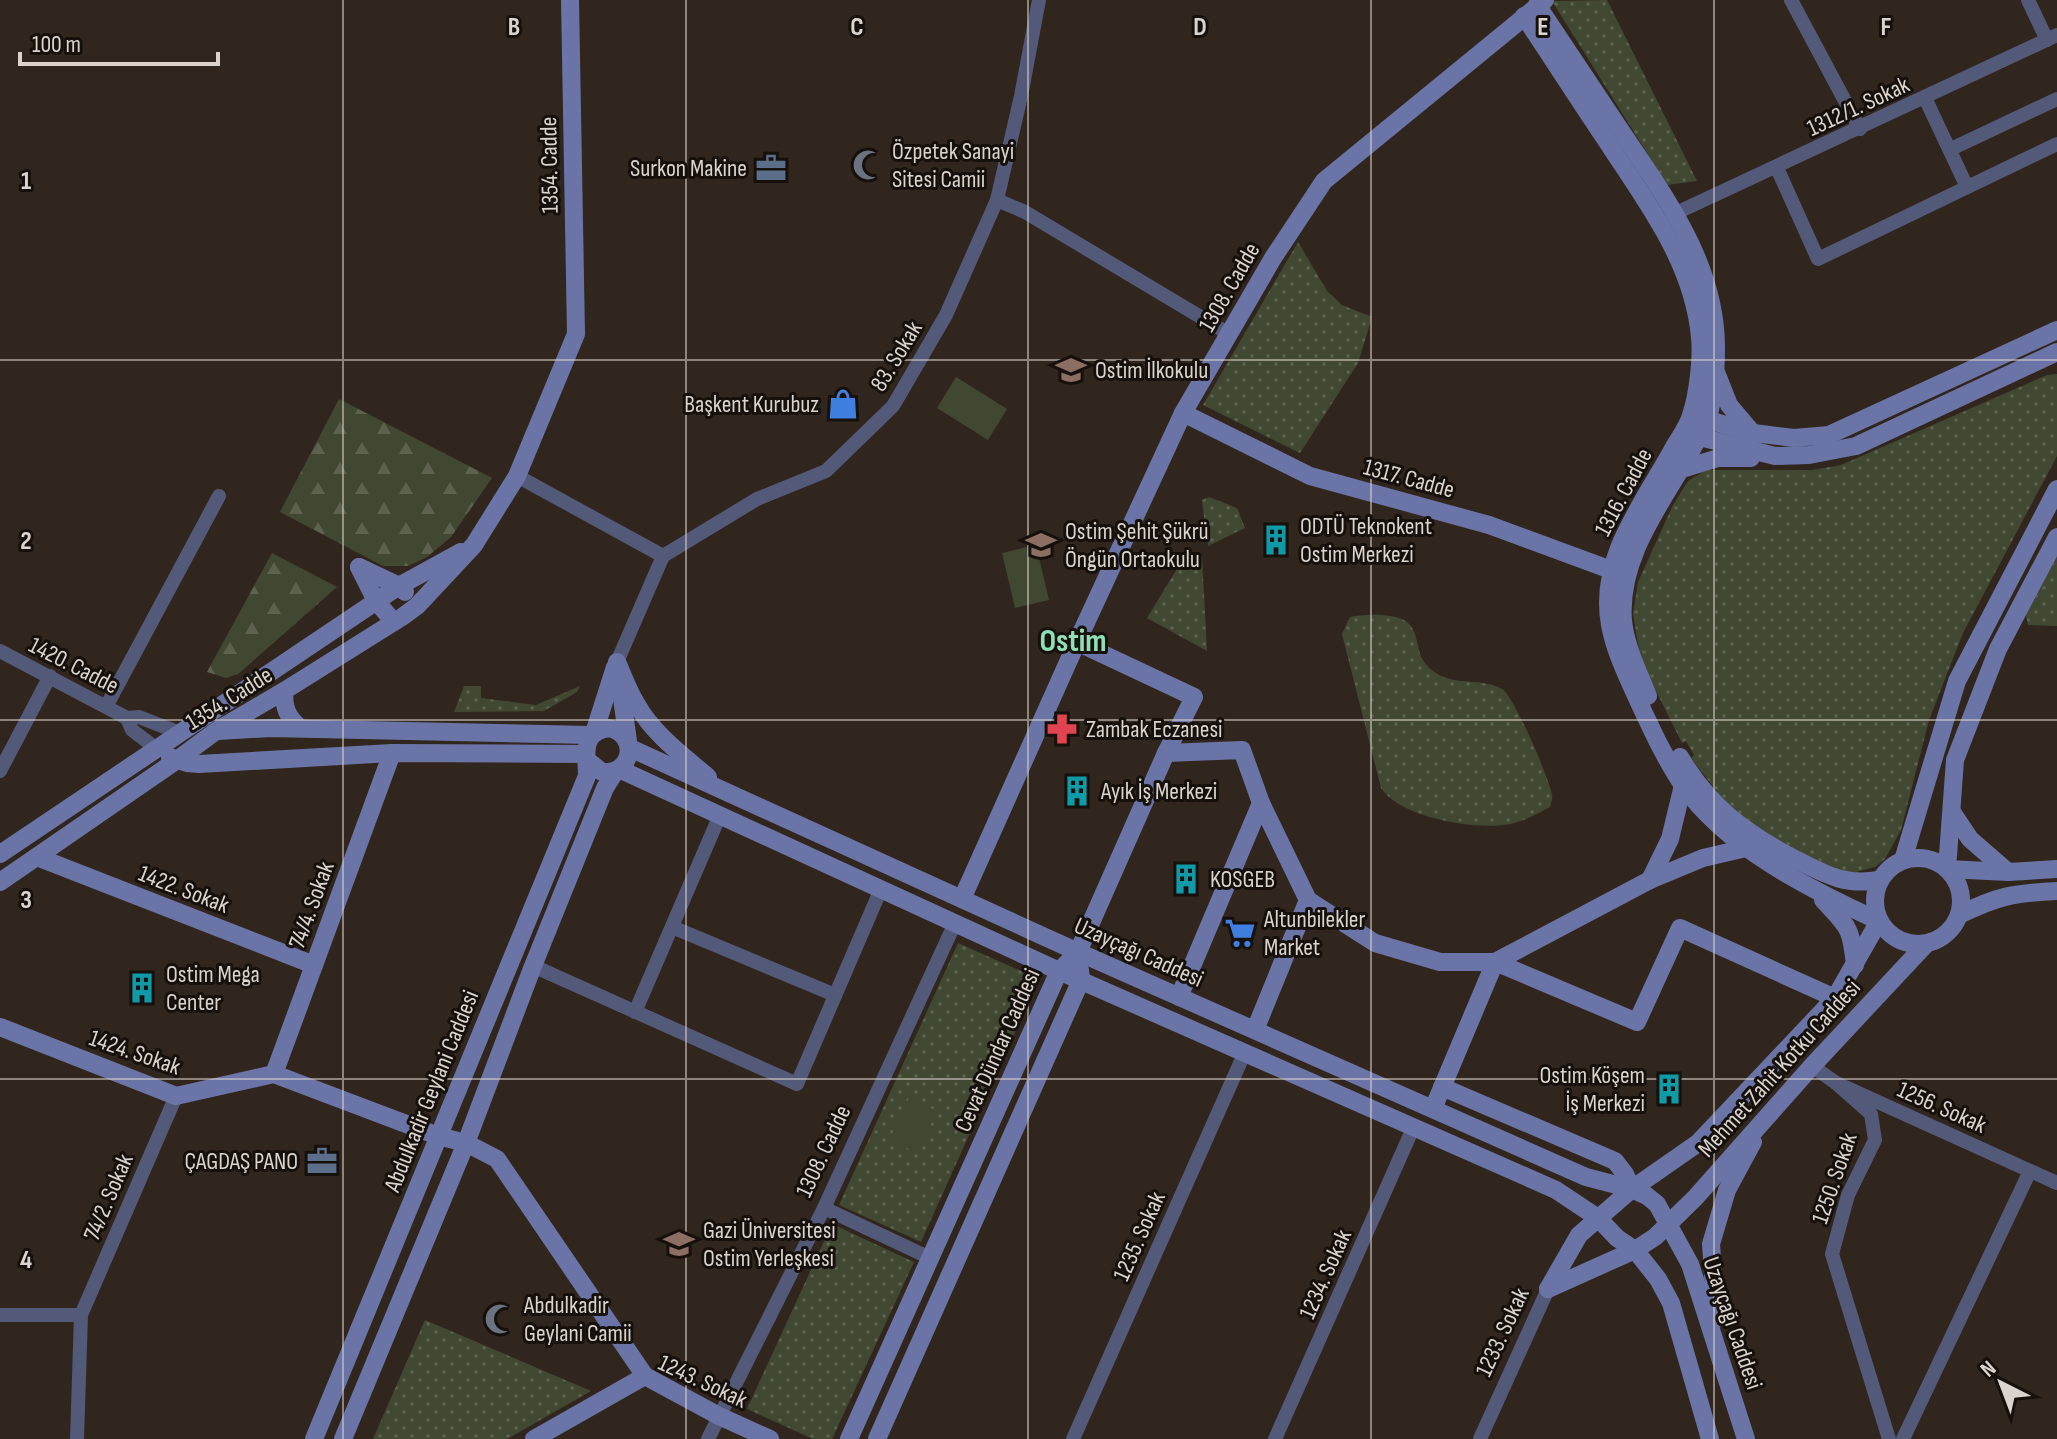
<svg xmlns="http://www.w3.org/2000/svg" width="2057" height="1439" font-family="'Sofia Sans Condensed',sans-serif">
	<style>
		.grass { fill: url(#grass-dots) }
		.forest { fill: url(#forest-firs) }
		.pitch { fill: #414832 }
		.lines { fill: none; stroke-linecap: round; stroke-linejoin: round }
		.street { stroke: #535979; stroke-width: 14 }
		.secondary { stroke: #6b74a7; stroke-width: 18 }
		.grid { fill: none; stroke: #dbd4ce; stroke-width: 2; stroke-opacity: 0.55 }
		.labels { text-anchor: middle; stroke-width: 6; stroke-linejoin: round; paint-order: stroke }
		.street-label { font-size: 24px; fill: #dbd4ce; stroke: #15100c }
		.poi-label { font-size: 24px; fill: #dbd4ce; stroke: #15100c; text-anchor: start }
		.district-label { font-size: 32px; font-weight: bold; fill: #8edfb5; stroke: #15100c }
		.grid-label { font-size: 26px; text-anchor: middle; font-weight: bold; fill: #dbd4ce; stroke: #15100c; stroke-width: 6; stroke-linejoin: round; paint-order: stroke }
	</style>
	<defs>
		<pattern id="grass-dots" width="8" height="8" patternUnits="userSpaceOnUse" patternTransform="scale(2)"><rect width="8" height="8" fill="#414832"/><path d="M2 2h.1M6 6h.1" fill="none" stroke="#5c624e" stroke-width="1.8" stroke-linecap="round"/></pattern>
		<pattern id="forest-firs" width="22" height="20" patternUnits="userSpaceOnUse" patternTransform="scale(2)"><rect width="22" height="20" fill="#414832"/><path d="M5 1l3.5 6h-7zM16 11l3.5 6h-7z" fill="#5c624e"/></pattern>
	</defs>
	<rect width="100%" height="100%" fill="#31261d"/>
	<g class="grass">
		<path d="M1607,0L1697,181L1667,185L1552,1Z"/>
		<path d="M1298,242L1327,291L1342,305L1372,317L1358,363L1300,453L1203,405Z"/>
		<path d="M2057,374V456L1963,633L1929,720L1901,830L1885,859L1875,867L1852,873L1837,869L1767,837L1722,798L1691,758L1694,755L1686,741L1682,743L1648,675L1639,649L1633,614L1638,582L1673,505L1688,481L1706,470H1812L1841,465L2047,375Z"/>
		<path d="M1209,497L1237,508L1245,528L1208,546L1202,500Z"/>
		<path d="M2057,555V626L2028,625L2026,615Z"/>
		<path d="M1202,557L1207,651L1147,618L1183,559Z"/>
		<path d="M1350,617C1364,614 1400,612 1410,625C1422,641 1413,658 1436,673C1455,686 1484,678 1502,689C1514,696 1549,778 1552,795C1553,799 1551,802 1550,807C1535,815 1521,823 1503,825C1470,829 1400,817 1381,788L1342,634Z"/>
		<path d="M464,686H481V698L536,705L580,686L577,692L544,711L454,712Z"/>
		<path d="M958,943L1039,979L921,1242L839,1205Z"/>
		<path d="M832,1224L914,1262L832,1439H813L747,1409Z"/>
		<path d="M425,1320L591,1391L507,1439H373Z"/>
	</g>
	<g class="forest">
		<path d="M339,399L492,478L451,537L427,557L408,566H383L280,512Z"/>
		<path d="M272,553L337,587L238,674L226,678L207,672Z"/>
	</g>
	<g class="pitch">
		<path d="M956,377L1007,409L988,440L937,408Z"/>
		<path d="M1036,545L1049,600L1015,608L1002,553Z"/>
		<path d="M909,1098L937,1111L918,1153L889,1140Z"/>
	</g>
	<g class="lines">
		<g class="street">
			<path d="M1791,0L1860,129"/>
			<path d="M2028,0L2047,40"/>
			<path d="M1925,98L1967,187"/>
			<path d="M1951,149L2057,99"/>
			<path d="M1777,168L1818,259L2057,144"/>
			<path d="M997,200L1025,212L1229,334"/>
			<path d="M1676,213L2057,35"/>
			<path d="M517,476L663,556"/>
			<path d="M0,651L127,718L139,717L180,733"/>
			<path d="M617,662L663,556L757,499L826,471L893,406L946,315L997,200L1021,96L1039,0"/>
			<path d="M107,705L219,496"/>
			<path d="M127,718L132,730L157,749"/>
			<path d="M0,771L50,676"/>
			<path d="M672,927L835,995"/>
			<path d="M533,966L797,1084L881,889"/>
			<path d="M635,1012L720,815"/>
			<path d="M1812,1066L1836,1083L2057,1183"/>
			<path d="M1836,1083L1871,1114L1875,1140L1848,1195L1832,1254L1889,1439"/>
			<path d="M824,1208L930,1258"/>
			<path d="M0,1315H81"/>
			<path d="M77,1439L81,1315L176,1096"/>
			<path d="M708,1439L824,1208L955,923"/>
			<path d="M1073,1439L1245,1052"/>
			<path d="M1275,1439L1414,1126"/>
			<path d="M1480,1439L1548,1289"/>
			<path d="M1903,1439L2030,1171"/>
		</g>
		<g class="secondary">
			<path d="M1537,5C1565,47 1593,89 1621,131C1666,198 1717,266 1716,350C1716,368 1713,407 1706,422C1678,486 1617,546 1623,621C1626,647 1638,671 1648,696"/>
			<path d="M1524,16C1551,56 1577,97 1604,137C1644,199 1693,260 1700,337C1702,358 1698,395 1691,415C1688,426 1680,437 1674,447C1656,480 1633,513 1619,548C1596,607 1612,644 1637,698C1651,728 1664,757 1682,784C1725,847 1811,890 1879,921L1835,998L1698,1143L1632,1189L1579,1235L1548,1289"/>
			<path d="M1716,372L1729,405L1751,431"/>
			<path d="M1183,413L1310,476L1489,525L1622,574"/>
			<path d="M1698,417L1753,433L1794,438L1829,435L2057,330"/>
			<path d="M1688,434L1775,456L1809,455L1856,446L2057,352"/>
			<path d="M1679,470L1718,458H1751"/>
			<path d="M359,567L399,586L405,592"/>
			<path d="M359,567L376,601L394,622"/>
			<path d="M1077,642L1194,697L1166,753L1242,750L1261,803L1308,900L1255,1030"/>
			<path d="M617,662C623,675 628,690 636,703C652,733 682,755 708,777"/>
			<path d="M620,684L628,741"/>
			<path d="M284,691C284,709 287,716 300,728"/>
			<path d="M218,731L271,728L591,735"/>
			<path d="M594,733L615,667"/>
			<path d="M630,748L1078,952L1586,1177L1632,1189L1647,1196L1657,1204L1690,1264L1746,1439"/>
			<path d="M170,757L187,763L199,764L392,753L585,754"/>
			<path d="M1680,757C1708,805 1745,833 1793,858C1825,874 1843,886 1879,880"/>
			<path d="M619,769L1059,971L1556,1190L1598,1218L1617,1238L1635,1250L1658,1279L1671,1303L1710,1439"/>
			<path d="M1952,812L1970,839L2008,872"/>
			<path d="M0,854L399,586L461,552"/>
			<path d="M37,857L314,965"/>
			<circle cx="1918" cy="901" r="43"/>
			<path d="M1903,860L1957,681L2057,489"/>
			<path d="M1947,869L1955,760L1998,649L2057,537"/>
			<path d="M1947,869L2008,872L2057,869"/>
			<path d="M1650,880L1670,839L1683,785"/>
			<path d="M0,882L177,760L216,731L284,691L402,617L417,606L474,545L517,476L576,334L570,0"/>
			<path d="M962,899L1077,642L1183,413L1273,258L1324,181L1545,0"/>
			<path d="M1308,900L1375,943L1440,962H1495L1650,880L1703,858L1746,848"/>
			<path d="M1823,900C1848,927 1851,926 1855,965"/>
			<path d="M1959,915C1998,896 2013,893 2057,891"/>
			<path d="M1179,997L1261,803"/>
			<path d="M0,1027L176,1096L274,1074L438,1136L466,1143L497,1159L645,1376L719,1416L770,1439"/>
			<path d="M274,1074L392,753"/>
			<path d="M1442,1087L1615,1161L1625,1174L1632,1189"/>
			<path d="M1433,1109L1495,962L1637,1022L1680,928L1835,998"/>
			<path d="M1548,1289L1635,1250L1655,1237L1695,1198L1812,1066L1926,944"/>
			<path d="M1716,1319L1711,1244L1727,1190L1753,1142"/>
			<path d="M314,1439L587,776C587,755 580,732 609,728C639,735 633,775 602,772L587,760"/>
			<path d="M343,1439L466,1143L533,966L605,788L615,772"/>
			<path d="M534,1439L645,1376"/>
			<path d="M849,1439L1059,971L1078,952L1166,753"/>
			<path d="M877,1439L1081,980L1080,970"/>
		</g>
	</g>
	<path class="grid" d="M343,0V1439M686,0V1439M1028,0V1439M1371,0V1439M1714,0V1439M0,360H2057M0,720H2057M0,1079H2057"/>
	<defs>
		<g id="mosque-bare" transform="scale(2.4)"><path d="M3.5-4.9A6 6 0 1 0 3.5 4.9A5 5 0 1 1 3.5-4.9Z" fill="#6b7280" stroke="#15100c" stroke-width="2.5" paint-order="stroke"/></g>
		<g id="office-bare" transform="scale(2.4)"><path d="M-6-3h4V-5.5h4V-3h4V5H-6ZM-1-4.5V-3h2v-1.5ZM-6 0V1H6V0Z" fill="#5c6f8a" stroke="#15100c" stroke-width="2.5" paint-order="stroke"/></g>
		<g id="school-bare" transform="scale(2.4)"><path d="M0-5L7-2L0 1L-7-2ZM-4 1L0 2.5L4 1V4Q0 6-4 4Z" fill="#8d6e63" stroke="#15100c" stroke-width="2.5" paint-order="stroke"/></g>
		<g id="shop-bare" transform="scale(2.4)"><path d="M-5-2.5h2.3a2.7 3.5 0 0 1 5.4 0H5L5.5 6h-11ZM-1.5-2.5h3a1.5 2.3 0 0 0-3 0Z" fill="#3f7fe0" stroke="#15100c" stroke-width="2.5" paint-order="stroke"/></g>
		<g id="building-bare" transform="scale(2.4)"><path d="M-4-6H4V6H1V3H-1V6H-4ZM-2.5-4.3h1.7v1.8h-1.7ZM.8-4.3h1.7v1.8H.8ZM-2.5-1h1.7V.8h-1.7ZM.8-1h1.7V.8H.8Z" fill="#0f9aa8" stroke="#15100c" stroke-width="2.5" paint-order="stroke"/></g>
		<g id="pharmacy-bare" transform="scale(2.4)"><path d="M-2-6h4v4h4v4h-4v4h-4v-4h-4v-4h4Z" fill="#e0444e" stroke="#15100c" stroke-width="2.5" paint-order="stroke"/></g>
		<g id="supermarket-bare" transform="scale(2.4)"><path d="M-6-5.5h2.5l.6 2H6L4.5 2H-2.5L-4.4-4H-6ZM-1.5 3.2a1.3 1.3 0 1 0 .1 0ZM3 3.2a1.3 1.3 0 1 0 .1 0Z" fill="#3f7fe0" stroke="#15100c" stroke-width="2.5" paint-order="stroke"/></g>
		<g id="university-bare" transform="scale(2.4)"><path d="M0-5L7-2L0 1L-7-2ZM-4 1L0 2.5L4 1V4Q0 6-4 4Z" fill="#8d6e63" stroke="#15100c" stroke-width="2.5" paint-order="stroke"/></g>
	</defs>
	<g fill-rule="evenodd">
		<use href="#mosque-bare" x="868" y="165"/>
		<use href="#office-bare" x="771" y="168"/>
		<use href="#school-bare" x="1071" y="370"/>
		<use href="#shop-bare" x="843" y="404"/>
		<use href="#building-bare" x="1276" y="540"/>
		<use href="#school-bare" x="1041" y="545"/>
		<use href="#pharmacy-bare" x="1062" y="729"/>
		<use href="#building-bare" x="1077" y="791"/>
		<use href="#building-bare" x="1186" y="879"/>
		<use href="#supermarket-bare" x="1240" y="933"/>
		<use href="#building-bare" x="142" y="988"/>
		<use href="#building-bare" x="1669" y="1089"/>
		<use href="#office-bare" x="322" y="1161"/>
		<use href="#university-bare" x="679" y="1244"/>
		<use href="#mosque-bare" x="500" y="1319"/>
	</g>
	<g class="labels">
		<g class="street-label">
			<text transform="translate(1858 106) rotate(-25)" y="8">1312/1. Sokak</text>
			<text transform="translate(549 165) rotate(-91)" y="8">1354. Cadde</text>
			<text transform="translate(1229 287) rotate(-60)" y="8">1308. Cadde</text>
			<text transform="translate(896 356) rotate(-59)" y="8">83. Sokak</text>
			<text transform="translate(1409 478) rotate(15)" y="8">1317. Cadde</text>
			<text transform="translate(1623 492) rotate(-62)" y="8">1316. Cadde</text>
			<text transform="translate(74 665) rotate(27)" y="8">1420. Cadde</text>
			<text transform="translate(229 698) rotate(-32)" y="8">1354. Cadde</text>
			<text transform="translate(184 889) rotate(21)" y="8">1422. Sokak</text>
			<text transform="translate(311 905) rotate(-70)" y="8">74/4. Sokak</text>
			<text transform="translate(1139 952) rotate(24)" y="8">Uzayçağı Caddesi</text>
			<text transform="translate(997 1050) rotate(-66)" y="8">Cevat Dündar Caddesi</text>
			<text transform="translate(135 1052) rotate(19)" y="8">1424. Sokak</text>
			<text transform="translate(1779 1068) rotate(-48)" y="8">Mehmet Zahit Kotku Caddesi</text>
			<text transform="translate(431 1091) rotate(-68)" y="8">Abdulkadir Geylani Caddesi</text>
			<text transform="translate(1942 1107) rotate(24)" y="8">1256. Sokak</text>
			<text transform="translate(823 1151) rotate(-65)" y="8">1308. Cadde</text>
			<text transform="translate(1834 1178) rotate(-71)" y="8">1250. Sokak</text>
			<text transform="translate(108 1197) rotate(-67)" y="8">74/2. Sokak</text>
			<text transform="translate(1139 1236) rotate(-66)" y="8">1235. Sokak</text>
			<text transform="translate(1325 1274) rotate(-66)" y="8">1234. Sokak</text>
			<text transform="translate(1733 1323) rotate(71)" y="8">Uzayçağı Caddesi</text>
			<text transform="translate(1502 1332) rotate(-65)" y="8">1233. Sokak</text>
			<text transform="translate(703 1381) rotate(25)" y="8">1243. Sokak</text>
		</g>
		<g class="poi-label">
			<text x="892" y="159">Özpetek Sanayi<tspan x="892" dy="28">Sitesi Camii</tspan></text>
			<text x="747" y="176" text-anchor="end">Surkon Makine</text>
			<text x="1095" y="378">Ostim İlkokulu</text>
			<text x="819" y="412" text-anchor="end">Başkent Kurubuz</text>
			<text x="1300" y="534">ODTÜ Teknokent<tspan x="1300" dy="28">Ostim Merkezi</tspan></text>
			<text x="1065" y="539">Ostim Şehit Şükrü<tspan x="1065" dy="28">Öngün Ortaokulu</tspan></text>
			<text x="1086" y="737">Zambak Eczanesi</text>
			<text x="1101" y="799">Ayık İş Merkezi</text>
			<text x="1210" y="887">KOSGEB</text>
			<text x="1264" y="927">Altunbilekler<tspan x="1264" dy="28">Market</tspan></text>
			<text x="166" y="982">Ostim Mega<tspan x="166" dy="28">Center</tspan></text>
			<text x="1645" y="1083" text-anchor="end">Ostim Köşem<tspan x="1645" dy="28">İş Merkezi</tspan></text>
			<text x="298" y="1169" text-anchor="end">ÇAGDAŞ PANO</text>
			<text x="703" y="1238">Gazi Üniversitesi<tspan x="703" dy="28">Ostim Yerleşkesi</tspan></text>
			<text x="524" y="1313">Abdulkadir<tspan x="524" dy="28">Geylani Camii</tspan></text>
		</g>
		<g class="district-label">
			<text x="1073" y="651">Ostim</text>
		</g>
	</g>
	<g class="grid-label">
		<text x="514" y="35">B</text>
		<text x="857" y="35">C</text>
		<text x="1200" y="35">D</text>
		<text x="1543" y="35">E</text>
		<text x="1886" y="35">F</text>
		<text x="26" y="189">1</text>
		<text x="26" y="549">2</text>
		<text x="26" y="908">3</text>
		<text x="26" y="1268">4</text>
	</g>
	<g transform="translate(2001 1383) rotate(318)" stroke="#15100c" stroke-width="6" paint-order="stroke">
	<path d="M0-6L14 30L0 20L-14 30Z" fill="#dbd4ce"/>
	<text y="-12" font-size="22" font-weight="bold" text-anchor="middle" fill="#dbd4ce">N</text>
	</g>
	<path d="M20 52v12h198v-12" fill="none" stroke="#dbd4ce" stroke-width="4"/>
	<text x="32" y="52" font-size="24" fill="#dbd4ce" stroke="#15100c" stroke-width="6" paint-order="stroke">100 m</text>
</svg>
